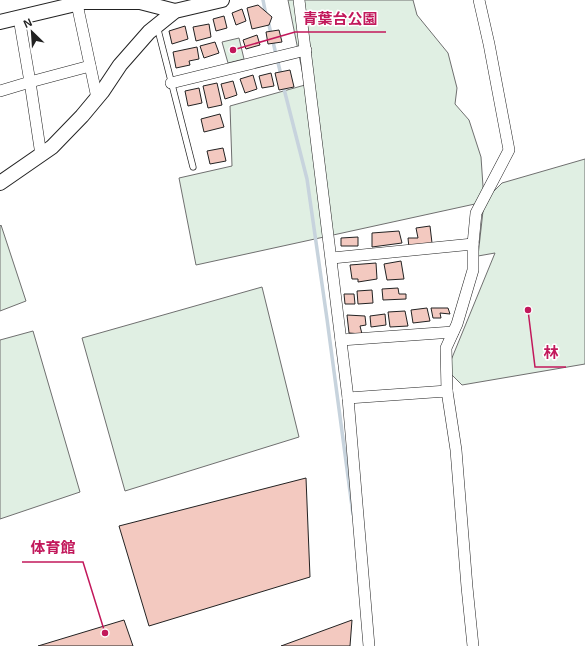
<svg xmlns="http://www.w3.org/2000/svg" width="585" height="646" font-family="Helvetica,'Noto Sans JP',sans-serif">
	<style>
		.green { fill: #e0efe3; stroke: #6f6f6f }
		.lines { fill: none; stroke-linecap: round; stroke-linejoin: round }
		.stream { stroke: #c7d3dd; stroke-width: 3.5 }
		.building { fill: #f3c9c0; stroke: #222 }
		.service-casing { stroke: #222; stroke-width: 7 }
		.minor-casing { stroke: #222; stroke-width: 12 }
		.tertiary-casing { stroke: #222; stroke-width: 16 }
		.service { stroke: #fff; stroke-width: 5.5 }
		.minor { stroke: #fff; stroke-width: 11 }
		.tertiary { stroke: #fff; stroke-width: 14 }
		.leader { fill: none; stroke: #c2185b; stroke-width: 1.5 }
		.callout-dot { fill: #c2185b; stroke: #fff; stroke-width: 1.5 }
		.callout-label { font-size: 15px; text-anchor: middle; font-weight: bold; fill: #c2185b; stroke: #fff; stroke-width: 3; stroke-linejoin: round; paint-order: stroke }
	</style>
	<rect width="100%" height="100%" fill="#fff"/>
	<g class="green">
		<path d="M288,0H413L417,15L448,53L457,88L455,104L469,120L481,157L484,201L502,183L585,159V364L462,385L447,370L495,253L478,256L484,202L196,265L179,178L232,166L230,106L305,85Z"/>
		<path d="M239,38L244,59L228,63L222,42Z"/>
		<path d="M1,225L26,301L0,311V226Z"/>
		<path d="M262,287L299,437L125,491L82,338Z"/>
		<path d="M33,331L80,492L0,519V340Z"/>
	</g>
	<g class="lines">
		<g class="stream">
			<path d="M263,0L266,15"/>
			<path d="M268,21L281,75"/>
			<path d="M283,85L307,179L327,319L353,514"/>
		</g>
	</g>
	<g class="building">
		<path d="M258,5L272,17L269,25L252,29L247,8Z"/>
		<path d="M242,9L246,21L236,25L232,13Z"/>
		<path d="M224,16L227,28L216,31L213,19Z"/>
		<path d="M209,24L211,37L196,41L193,27Z"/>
		<path d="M185,26L188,39L172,44L169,31Z"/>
		<path d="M279,30L282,42L268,44L266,32Z"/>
		<path d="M257,35L260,45L246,49L243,40Z"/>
		<path d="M215,42L219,53L204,58L200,46Z"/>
		<path d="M197,47L199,59L189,61L190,65L176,68L173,52Z"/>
		<path d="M290,70L294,87L279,90L275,73Z"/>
		<path d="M271,73L274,86L262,88L259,76Z"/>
		<path d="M253,75L257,89L245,93L240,79Z"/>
		<path d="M233,81L237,95L225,99L221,84Z"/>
		<path d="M217,83L222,105L208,108L203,86Z"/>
		<path d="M199,88L202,103L188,106L185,91Z"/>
		<path d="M220,114L224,127L204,132L201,119Z"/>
		<path d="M223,148L226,161L210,164L207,151Z"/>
		<path d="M430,226L432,243L409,248L408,238H418L416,228Z"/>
		<path d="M399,231L402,243L372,247V233Z"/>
		<path d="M358,237V246H341V238Z"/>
		<path d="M401,261L404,279L387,280L384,264Z"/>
		<path d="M376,263L377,279L358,282V279H352L350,265Z"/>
		<path d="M398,288L399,294H406V299L383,300L382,289Z"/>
		<path d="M372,290L373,303L358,304L357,291Z"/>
		<path d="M344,294H354L355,304H345Z"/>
		<path d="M427,308L430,321L413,323L411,310Z"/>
		<path d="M431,308H448L450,314L440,313L441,318H433Z"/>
		<path d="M405,311L408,326L390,327L388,312Z"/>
		<path d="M385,314L386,325L371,327L370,316Z"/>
		<path d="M347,315L365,316L366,325L360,326L362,334L349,333Z"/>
		<path d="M306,478L310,577L149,626L119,526Z"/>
		<path d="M124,620L133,646H38Z"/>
		<path d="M352,620L350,646H281Z"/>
	</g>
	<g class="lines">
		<g class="service-casing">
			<path id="service" d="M157,26L193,167"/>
		</g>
		<g class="minor-casing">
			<g id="minor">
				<path d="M299,0L348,398L369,646"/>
				<path d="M77,4L97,98"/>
				<path d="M171,83L306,50"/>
				<path d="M0,91L30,82L19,18"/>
				<path d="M41,155L30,82L90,66"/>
				<path d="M332,258L473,244"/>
				<path d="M341,340L453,332"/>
				<path d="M447,391L446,348L457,324L473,270V244L476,213L509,150L489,44L479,0"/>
				<path d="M348,398L447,391L456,450L467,587L473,646"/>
			</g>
		</g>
		<g class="tertiary-casing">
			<g id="tertiary">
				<path d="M0,22L84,2H140L175,11"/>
				<path d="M0,183L52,147L82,116L102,92L120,65L149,32L175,11L222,0"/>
			</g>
		</g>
		<use href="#service" class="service"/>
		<use href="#minor" class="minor"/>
		<use href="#tertiary" class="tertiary"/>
	</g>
	<path class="leader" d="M233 50L295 32H386M528 310L535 367H566M105 633L83 562H22"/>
	<g class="callout-dot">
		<circle cx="233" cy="50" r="4"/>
		<circle cx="528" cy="310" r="4"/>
		<circle cx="105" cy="633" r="4"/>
	</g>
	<g class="callout-label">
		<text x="340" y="24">青葉台公園</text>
		<text x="551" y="358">林</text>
		<text x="53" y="553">体育館</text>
	</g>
	<g transform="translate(32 32) rotate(335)" stroke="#ffffff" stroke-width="3" paint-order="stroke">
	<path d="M0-3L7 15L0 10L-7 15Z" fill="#222222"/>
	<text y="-6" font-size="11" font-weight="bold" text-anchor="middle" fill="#222222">N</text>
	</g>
</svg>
